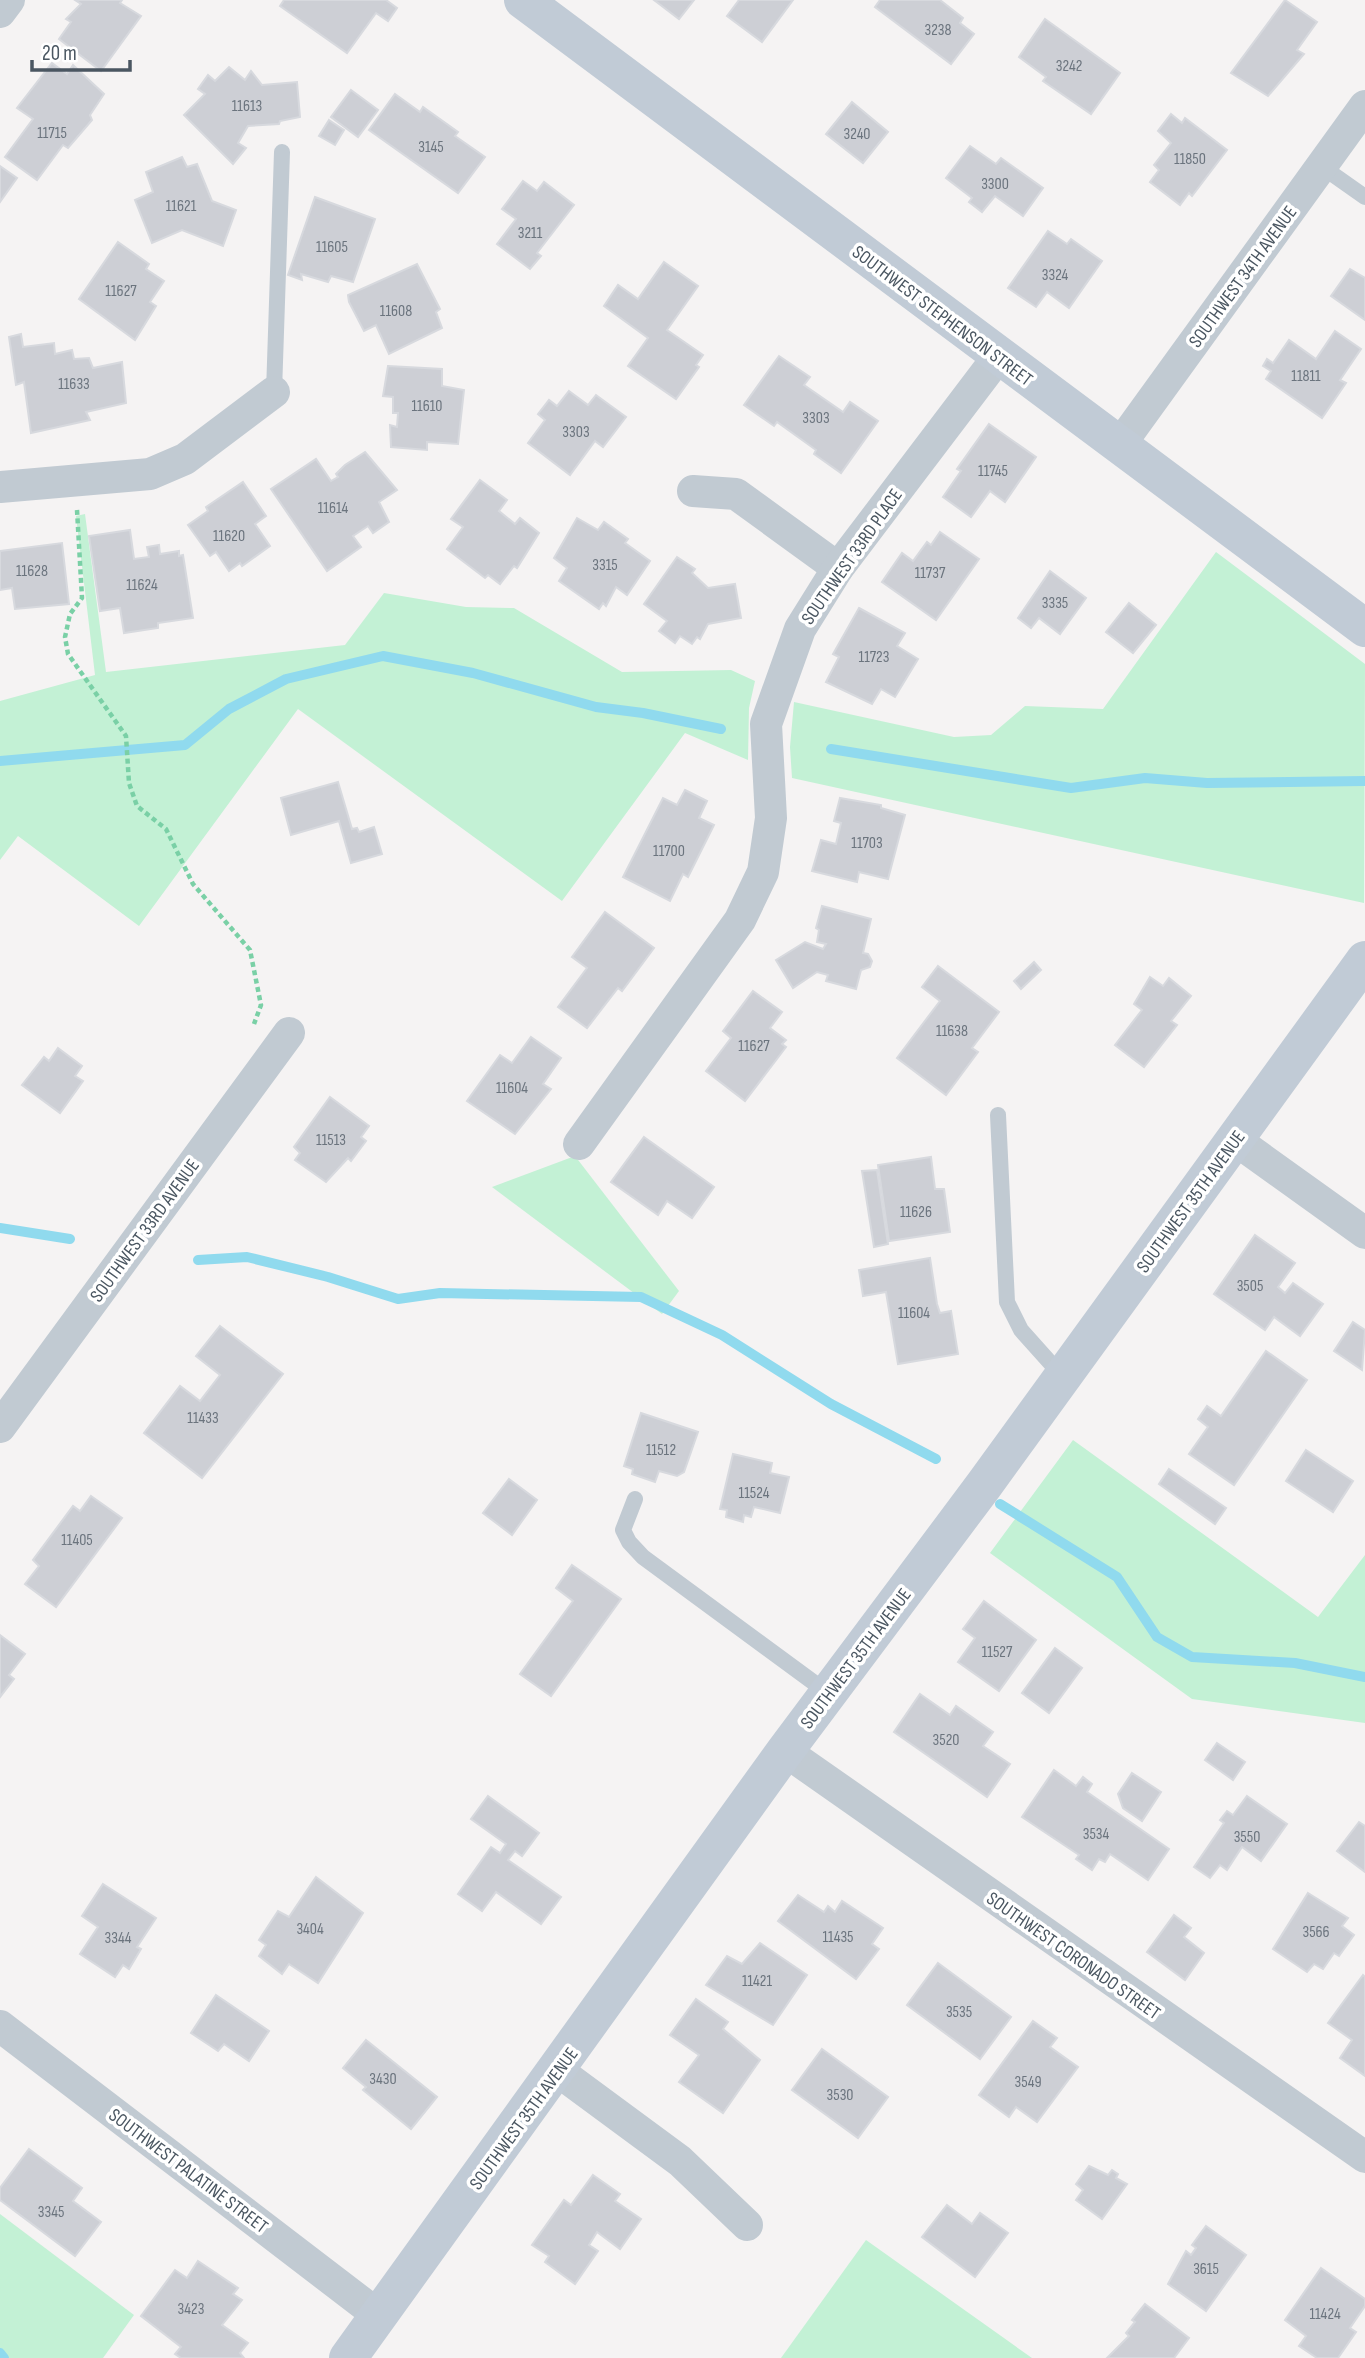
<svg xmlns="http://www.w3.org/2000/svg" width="1365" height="2358" font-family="'Sofia Sans Condensed',sans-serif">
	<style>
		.green { fill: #c3f1d5 }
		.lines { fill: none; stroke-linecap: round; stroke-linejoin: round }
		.stream { stroke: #90daee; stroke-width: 10 }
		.building { fill: #cdcfd5; stroke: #d7d9de; stroke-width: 2 }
		.path { stroke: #7ad0a6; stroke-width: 4.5; stroke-dasharray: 5 3.5; stroke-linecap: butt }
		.lane { stroke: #c1cad2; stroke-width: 16 }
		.street { stroke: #c1cad2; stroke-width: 32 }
		.secondary { stroke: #c1cbd6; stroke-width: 38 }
		.labels { text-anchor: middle; stroke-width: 7; stroke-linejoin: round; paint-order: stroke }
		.number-label { font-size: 16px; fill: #6b747e }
		.street-label { font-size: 19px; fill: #4a5661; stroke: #fff }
	</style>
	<rect width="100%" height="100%" fill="#f5f3f3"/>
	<g class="green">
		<path d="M85,514L106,672L345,645L384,593L466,607L514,608L622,672L731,670L755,681L749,708L748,760L685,733L562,901L298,709L139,926L18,836L0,860V701L95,675L76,516Z"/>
		<path d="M1216,552L1365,664L1364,903L792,778L790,747L794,702L954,737L991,735L1025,706L1103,709Z"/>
		<path d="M575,1156L679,1291L662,1314L492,1187Z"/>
		<path d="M1073,1440L1318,1617L1365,1555V1723L1192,1699L990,1553Z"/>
		<path d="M0,2214L134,2315L103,2358H0Z"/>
		<path d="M866,2240L1032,2358H781Z"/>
	</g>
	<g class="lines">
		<g class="stream">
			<path d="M831,749L1071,788L1145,778L1207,783L1365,781"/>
			<path d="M0,761L185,745L229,709L286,679L383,656L473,673L596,707L643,713L721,729"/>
			<path d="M0,1228L70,1239"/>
			<path d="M198,1260L247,1257L328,1277L398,1299L440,1293L641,1297L722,1335L831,1404L936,1459"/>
			<path d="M1000,1504L1117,1577L1157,1637L1192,1657L1295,1663L1365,1677"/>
			<path d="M0,2353L4,2358"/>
		</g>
	</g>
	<g class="building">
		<path d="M75,0H122L120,3L141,16L101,71L59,39L71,22L66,19L81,4Z"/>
		<path d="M284,0H386L397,8L388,21L376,13L347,53L280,6Z"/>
		<path d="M654,0H694L679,19Z"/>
		<path d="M739,0H793L762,42L727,16Z"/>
		<path d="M880,0H940L963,18L960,23L974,34L951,64L875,7Z"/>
		<path d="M1285,0L1317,22L1297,50L1304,54L1268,96L1231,73Z"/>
		<path d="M1045,19L1120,73L1091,114L1043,81L1046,77L1019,57Z"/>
		<path d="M52,63L67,74L73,65L104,94L90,115L92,120L68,148L63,145L37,180L5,157L33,119L17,108Z"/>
		<path d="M229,67L245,80L251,71L262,85L297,82L300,117L280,121L279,124L248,126L238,143L246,148L233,164L184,115L205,94L198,89L208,75L215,81Z"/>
		<path d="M351,90L378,110L358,137L331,117Z"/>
		<path d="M395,94L420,112L423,107L458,132L455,136L485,157L458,193L369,130Z"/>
		<path d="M852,102L888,132L863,163L826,134Z"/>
		<path d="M1171,114L1182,123L1185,118L1227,150L1192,196L1189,193L1180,205L1150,182L1159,170L1154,165L1171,143L1158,131Z"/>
		<path d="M329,120L344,130L335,145L319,136Z"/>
		<path d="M970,146L996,164L1001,158L1043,188L1023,216L995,196L982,212L969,202L972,198L946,178Z"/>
		<path d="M182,157L187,167L197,164L212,201L236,210L223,246L182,230L152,243L135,200L153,192L146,172Z"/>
		<path d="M0,166L17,178L0,202Z"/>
		<path d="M523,181L537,191L544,182L574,205L537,253L541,256L530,269L497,244L516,219L502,209Z"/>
		<path d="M315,197L375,219L353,282L331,276L328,282L301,274L302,280L288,275Z"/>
		<path d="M1048,231L1067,244L1071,239L1102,261L1069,308L1047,292L1036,307L1008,288Z"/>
		<path d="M118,242L149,264L146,269L164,281L150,302L156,306L135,340L79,299Z"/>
		<path d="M664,262L698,286L667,330L703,355L696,365L699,367L676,399L628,366L648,338L604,306L618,285L638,299Z"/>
		<path d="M417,264L440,309L436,312L442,328L389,354L376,325L364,331L349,302L348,295Z"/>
		<path d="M1350,269L1365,278V320L1331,296Z"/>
		<path d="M1335,331L1361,349L1340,380L1346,383L1322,418L1266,379L1271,371L1263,366L1267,359L1273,363L1289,340L1316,359Z"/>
		<path d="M21,334L23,347L54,343L55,354L72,350L74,359L89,358L93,368L122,362L126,403L86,412L90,420L31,433L24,382L16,385L9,337Z"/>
		<path d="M779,356L810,377L804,385L843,412L850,402L878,421L841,473L814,454L816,450L777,422L774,426L744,405Z"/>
		<path d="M388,366L442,369V386L464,390L458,444L427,442V450L391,447L390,425L397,427L398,413H393V397L383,396Z"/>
		<path d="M569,391L588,405L596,395L626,417L603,447L595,441L570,475L528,443L545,420L538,414L549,400L557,406Z"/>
		<path d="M989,424L1036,457L1005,502L990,491L971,517L943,497L961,471L957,469Z"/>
		<path d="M365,452L397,490L379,502L389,522L373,533L368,526L353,536L361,547L327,571L271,489L316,459L331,481L338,477L336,474L345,465Z"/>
		<path d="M480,480L507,500L499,511L515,524L520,518L539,533L517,568L514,566L500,584L488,575L485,578L447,549L463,527L451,519Z"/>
		<path d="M243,482L266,516L255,524L270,546L242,566L240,563L229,571L216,552L210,556L188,525L208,511L206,507Z"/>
		<path d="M577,518L598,530L604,522L628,539L625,543L650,561L627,595L616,587L606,606L603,603L599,609L559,581L567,568L554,558Z"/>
		<path d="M130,530L134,559L149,557L147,547L159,545L160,554L179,551V556L183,555L193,618L158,623V628L124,633L120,608L100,611L89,536Z"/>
		<path d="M940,532L979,559L936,620L882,582L902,553L913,561L927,542L931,545Z"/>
		<path d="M62,543L69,604L15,609L12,588L0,590V551Z"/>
		<path d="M677,557L695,569L692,573L708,588L735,584L741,618L708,624L700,639L697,637L692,644L680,636L675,643L659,631L667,621L644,604Z"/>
		<path d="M1050,571L1086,598L1060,634L1039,618L1031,628L1018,618Z"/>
		<path d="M1129,603L1156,625L1133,653L1106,632Z"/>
		<path d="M859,608L905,633L897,646L918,659L895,697L881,689L872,704L826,682L839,657L833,654Z"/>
		<path d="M338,782L352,829L357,828L359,832L374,827L382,854L351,863L339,821L291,835L281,798Z"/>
		<path d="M685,790L707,801L699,818L714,825L688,877L683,874L670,901L623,877L663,798L677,805Z"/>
		<path d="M840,798L881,805V808L905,815L888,879L859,872L857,882L812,871L821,840L836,844L841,823L834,821Z"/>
		<path d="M822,906L871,919L863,953L868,954L872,961L870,967L861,970L856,989L826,981L828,975L817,972L793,988L776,960L805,942L823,949L826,944L817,942L819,930L816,928Z"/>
		<path d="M605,912L654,948L622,991L618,988L587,1028L558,1007L587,968L572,957Z"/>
		<path d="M1034,962L1041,970L1021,989L1014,981Z"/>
		<path d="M938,966L999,1012L972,1048L978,1052L946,1095L897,1058L940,1001L922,987Z"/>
		<path d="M1150,977L1163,986L1169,978L1191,996L1171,1021L1177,1025L1144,1067L1115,1045L1142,1010L1134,1004Z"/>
		<path d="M753,991L782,1012L770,1028L786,1040L782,1044L786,1047L745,1101L706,1071L731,1038L723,1031Z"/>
		<path d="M531,1037L561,1058L543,1084L551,1089L515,1134L467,1101L500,1055L512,1063Z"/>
		<path d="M58,1048L82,1066L75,1076L83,1081L60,1113L22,1085L44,1057L49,1061Z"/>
		<path d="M330,1097L369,1126L361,1137L366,1141L351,1161L348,1158L326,1182L295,1160L300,1153L294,1147Z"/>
		<path d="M644,1137L714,1187L692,1218L667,1201L658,1215L611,1182Z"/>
		<path d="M931,1157L935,1189H944L950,1232L889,1241L878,1165Z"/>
		<path d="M877,1170L888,1244L874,1247L862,1171Z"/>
		<path d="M1255,1235L1295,1263L1278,1287L1285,1293L1293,1283L1323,1304L1300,1336L1274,1317L1265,1330L1214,1294Z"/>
		<path d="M930,1258L937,1304L940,1313L951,1311L958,1354L898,1364L886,1292L863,1296L859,1270Z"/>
		<path d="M1353,1322L1365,1330L1362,1370L1334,1351Z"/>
		<path d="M220,1326L283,1374L202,1478L144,1433L180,1386L200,1401L220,1375L196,1356Z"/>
		<path d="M1266,1351L1307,1380L1234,1485L1189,1454L1208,1427L1198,1419L1207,1406L1221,1416Z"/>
		<path d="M641,1413L698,1432L684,1472L677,1476L659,1471L655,1482L632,1474L633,1469L624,1466Z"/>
		<path d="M1306,1450L1353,1481L1333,1512L1286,1481Z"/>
		<path d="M733,1454L772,1463L770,1473L789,1477L780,1513L754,1507L751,1517L744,1515L743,1522L726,1517L727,1510L720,1509Z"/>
		<path d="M1169,1469L1226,1508L1215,1524L1159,1484Z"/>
		<path d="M509,1479L537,1500L512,1535L483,1513Z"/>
		<path d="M91,1496L122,1518L56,1607L25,1584L39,1566L33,1560L73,1506L80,1511Z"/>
		<path d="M572,1565L621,1599L551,1696L520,1674L573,1601L556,1588Z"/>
		<path d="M984,1601L1036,1640L999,1691L958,1662L975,1638L963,1629Z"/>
		<path d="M0,1635L25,1654L9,1675L14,1679L0,1697Z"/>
		<path d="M1055,1648L1082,1668L1049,1713L1022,1693Z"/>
		<path d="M920,1694L950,1715L956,1706L993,1732L983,1746L1010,1764L987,1797L894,1732Z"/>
		<path d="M1217,1743L1245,1762L1233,1780L1205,1760Z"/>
		<path d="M1054,1770L1076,1786L1083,1777L1092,1784L1087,1792L1169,1849L1148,1880L1110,1854L1105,1862L1099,1859L1092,1870L1076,1859L1079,1855L1022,1817Z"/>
		<path d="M1132,1773L1161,1792L1142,1821L1123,1808L1118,1794Z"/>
		<path d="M488,1796L539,1833L522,1856L515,1851L508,1860L561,1897L541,1924L496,1892L482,1911L458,1894L491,1847L500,1853L506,1844L471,1819Z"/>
		<path d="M1247,1796L1287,1824L1261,1861L1242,1847L1227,1870L1220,1865L1210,1878L1194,1867L1224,1823L1220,1820L1227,1811L1233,1815Z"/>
		<path d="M1359,1822L1365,1826V1872L1337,1851Z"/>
		<path d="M316,1877L363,1913L318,1983L289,1964L282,1974L259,1956L266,1945L259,1940L278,1911L289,1917Z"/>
		<path d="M103,1884L156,1918L137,1947L141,1949L129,1969L123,1965L115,1977L80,1954L98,1927L82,1916Z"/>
		<path d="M1308,1893L1348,1918L1342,1926L1354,1935L1339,1956L1334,1953L1323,1969L1314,1964L1307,1972L1273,1949Z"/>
		<path d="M798,1895L824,1912L828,1906L835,1912L842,1901L883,1928L872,1944L879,1949L856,1979L778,1921Z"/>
		<path d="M1174,1915L1191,1928L1184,1937L1204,1953L1185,1980L1147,1952Z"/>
		<path d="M760,1943L807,1975L773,2025L706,1985L727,1956L742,1964Z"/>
		<path d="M938,1963L1011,2017L980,2059L907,2005Z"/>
		<path d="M1363,1975L1365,1977V2076L1340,2058L1352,2040L1328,2023Z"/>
		<path d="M216,1995L269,2031L249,2061L224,2044L218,2051L191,2033Z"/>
		<path d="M696,1999L728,2022L723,2029L760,2060L723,2113L679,2082L699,2055L670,2035Z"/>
		<path d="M1033,2021L1057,2038L1050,2047L1078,2067L1037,2122L1016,2107L1009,2117L979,2095Z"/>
		<path d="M366,2040L437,2097L411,2129L363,2090L366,2087L343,2068Z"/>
		<path d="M822,2049L888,2097L858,2138L792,2090Z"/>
		<path d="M29,2149L82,2188L73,2201L101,2222L75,2256L0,2200V2188Z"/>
		<path d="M1089,2166L1108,2175L1112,2170L1118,2174L1116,2178L1127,2184L1102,2219L1076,2200L1083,2190L1076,2184Z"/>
		<path d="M593,2175L620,2194L615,2201L641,2219L620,2249L597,2232L589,2245L598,2251L575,2284L545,2262L549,2256L532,2245L564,2200L571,2205Z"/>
		<path d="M947,2205L972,2224L980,2213L1008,2233L975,2277L922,2237Z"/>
		<path d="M1206,2226L1246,2255L1206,2311L1168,2284L1186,2251L1191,2255L1196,2248L1192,2245Z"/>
		<path d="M198,2261L238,2288L233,2294L242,2300L222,2325L248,2343L240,2353L244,2358H181L175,2354L181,2347L141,2316L175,2270L187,2278Z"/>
		<path d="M1321,2268L1365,2299V2306L1350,2328L1356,2332L1338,2358H1317L1299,2346L1306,2336L1285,2320Z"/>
		<path d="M1145,2304L1189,2338L1174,2358H1107L1129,2336L1126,2333L1135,2322L1132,2320Z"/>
	</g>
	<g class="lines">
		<path class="path" d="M77,510L82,598L70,614L65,637L68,654L126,736L129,783L137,806L166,829L193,884L250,950L261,1005L254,1024"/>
		<g class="lane">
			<path d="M1321,166L1365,197"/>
			<path d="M274,392L282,152"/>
			<path d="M998,1115L1007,1302L1021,1330L1063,1377"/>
			<path d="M635,1499L623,1530L629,1542L643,1557L828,1693"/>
		</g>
		<g class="street">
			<path d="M0,12L9,0"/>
			<path d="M1119,446L1365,106"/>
			<path d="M0,487L150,474L185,459L274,392"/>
			<path d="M693,491L736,494L838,568"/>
			<path d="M1234,1139L1365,1233"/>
			<path d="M579,1144L740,920L763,872L771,818L766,724L800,629L838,568L998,357"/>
			<path d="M0,1427L289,1033"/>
			<path d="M785,1751L1365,2157"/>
			<path d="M0,2026L378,2315"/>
			<path d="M558,2071L680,2161L747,2225"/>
		</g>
		<g class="secondary">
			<path d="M523,0L1365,628"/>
			<path d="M348,2358L785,1751L984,1485L1365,960"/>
		</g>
	</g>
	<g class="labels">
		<g class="number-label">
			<text x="938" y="35">3238</text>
			<text x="1069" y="71">3242</text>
			<text x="247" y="111">11613</text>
			<text x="52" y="138">11715</text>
			<text x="857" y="139">3240</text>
			<text x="431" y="152">3145</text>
			<text x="1190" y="164">11850</text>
			<text x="995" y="189">3300</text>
			<text x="181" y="211">11621</text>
			<text x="530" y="238">3211</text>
			<text x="332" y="252">11605</text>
			<text x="1055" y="280">3324</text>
			<text x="121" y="296">11627</text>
			<text x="396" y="316">11608</text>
			<text x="1306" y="381">11811</text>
			<text x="74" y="389">11633</text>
			<text x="427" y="411">11610</text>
			<text x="816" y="423">3303</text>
			<text x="576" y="437">3303</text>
			<text x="993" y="476">11745</text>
			<text x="333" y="513">11614</text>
			<text x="229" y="541">11620</text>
			<text x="605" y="570">3315</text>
			<text x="32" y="576">11628</text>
			<text x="930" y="578">11737</text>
			<text x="142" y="590">11624</text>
			<text x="1055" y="608">3335</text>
			<text x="874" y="662">11723</text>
			<text x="867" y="848">11703</text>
			<text x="669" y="856">11700</text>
			<text x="952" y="1036">11638</text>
			<text x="754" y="1051">11627</text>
			<text x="512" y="1093">11604</text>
			<text x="331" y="1145">11513</text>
			<text x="916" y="1217">11626</text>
			<text x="1250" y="1291">3505</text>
			<text x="914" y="1318">11604</text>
			<text x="203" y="1423">11433</text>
			<text x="661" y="1455">11512</text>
			<text x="754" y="1498">11524</text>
			<text x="77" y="1545">11405</text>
			<text x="997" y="1657">11527</text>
			<text x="946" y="1745">3520</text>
			<text x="1096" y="1839">3534</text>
			<text x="1247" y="1842">3550</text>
			<text x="310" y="1934">3404</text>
			<text x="1316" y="1937">3566</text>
			<text x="838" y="1942">11435</text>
			<text x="118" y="1943">3344</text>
			<text x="757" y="1986">11421</text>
			<text x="959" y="2017">3535</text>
			<text x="383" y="2084">3430</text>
			<text x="1028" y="2087">3549</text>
			<text x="840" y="2100">3530</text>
			<text x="51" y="2217">3345</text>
			<text x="1206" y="2274">3615</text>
			<text x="191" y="2314">3423</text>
			<text x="1325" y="2319">11424</text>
		</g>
		<g class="street-label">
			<text transform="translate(1242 276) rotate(-54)" y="7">SOUTHWEST 34TH AVENUE</text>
			<text transform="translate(943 315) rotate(37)" y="7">SOUTHWEST STEPHENSON STREET</text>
			<text transform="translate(851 556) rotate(-55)" y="7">SOUTHWEST 33RD PLACE</text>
			<text transform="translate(1190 1201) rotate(-54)" y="7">SOUTHWEST 35TH AVENUE</text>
			<text transform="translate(144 1230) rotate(-54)" y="7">SOUTHWEST 33RD AVENUE</text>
			<text transform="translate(855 1658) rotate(-53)" y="7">SOUTHWEST 35TH AVENUE</text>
			<text transform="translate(1074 1955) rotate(35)" y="7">SOUTHWEST CORONADO STREET</text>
			<text transform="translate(523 2118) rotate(-54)" y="7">SOUTHWEST 35TH AVENUE</text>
			<text transform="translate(189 2170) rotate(37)" y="7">SOUTHWEST PALATINE STREET</text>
		</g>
	</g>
	<path d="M32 60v10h98v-10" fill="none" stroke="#4a5661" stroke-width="3.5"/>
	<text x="42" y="60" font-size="21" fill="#4a5661" stroke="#ffffff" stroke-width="5" paint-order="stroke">20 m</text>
</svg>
